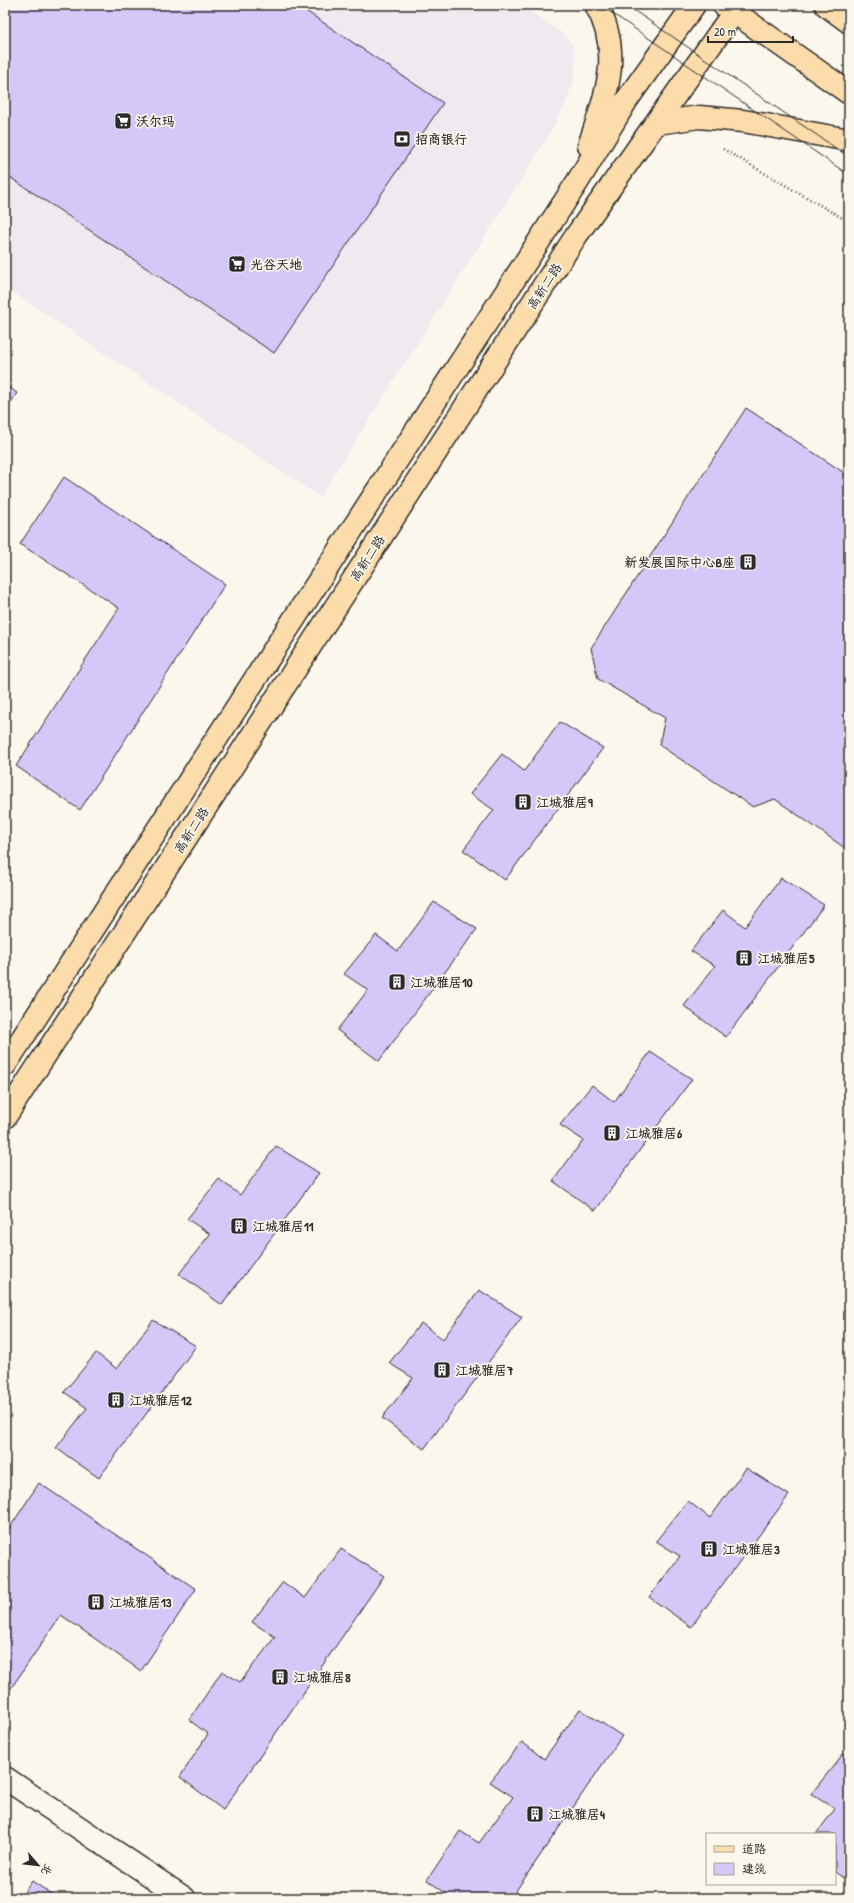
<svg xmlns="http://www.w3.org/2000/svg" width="854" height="1903" font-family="'Patrick Hand','LXGW WenKai TC',sans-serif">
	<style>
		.built { fill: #f0e9f0 }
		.building { fill: #d6c7f9; stroke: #2b2b2b }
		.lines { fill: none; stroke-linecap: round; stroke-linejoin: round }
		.minor-casing { stroke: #2b2b2b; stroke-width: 25 }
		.major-casing { stroke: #2b2b2b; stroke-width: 25 }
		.path { stroke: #2b2b2b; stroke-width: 2.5; stroke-dasharray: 1 3; stroke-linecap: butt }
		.minor { stroke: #fbf7ec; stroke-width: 22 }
		.major { stroke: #fddcac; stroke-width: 22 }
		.tram { stroke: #2b2b2b; stroke-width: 1 }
		.labels { text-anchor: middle; stroke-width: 3.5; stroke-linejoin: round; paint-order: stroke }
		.poi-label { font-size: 13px; font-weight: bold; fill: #2b2b2b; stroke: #fbf7ec; text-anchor: start }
		.street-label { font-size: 13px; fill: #2b2b2b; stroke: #fbf7ec }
	</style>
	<rect width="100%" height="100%" fill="#fbf7ec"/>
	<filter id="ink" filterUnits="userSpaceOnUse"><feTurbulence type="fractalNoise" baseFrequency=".025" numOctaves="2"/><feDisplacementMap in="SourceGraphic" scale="8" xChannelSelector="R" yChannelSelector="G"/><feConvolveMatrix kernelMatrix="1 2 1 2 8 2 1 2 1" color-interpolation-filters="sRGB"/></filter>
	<g filter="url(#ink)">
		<path class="built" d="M5,5H520L561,32L572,43L576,56L574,80L565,104L549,135L320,497L5,287Z"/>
		<g class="building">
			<path d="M5,5H297L443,103L274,353L5,174Z"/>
			<path d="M5,385L17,393L5,412Z"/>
			<path d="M746,408L849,476V851L775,799L753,807L659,745L665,718L598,679L591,648Z"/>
			<path d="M64,477L225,584L80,810L16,766L119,608L20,544Z"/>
			<path d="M560,722L603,748L505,880L463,850L494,810L470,794L502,754L524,771Z"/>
			<path d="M781,878L824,905L726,1037L684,1006L715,966L691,951L723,910L745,927Z"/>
			<path d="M434,902L477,929L379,1061L337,1030L368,990L344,974L376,935L398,951Z"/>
			<path d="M650,1052L692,1079L595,1211L553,1181L583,1140L560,1125L592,1085L614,1102Z"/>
			<path d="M276,1146L319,1173L222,1305L179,1274L210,1234L187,1219L219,1179L240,1195Z"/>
			<path d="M479,1290L522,1317L424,1449L382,1418L413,1378L389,1363L421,1323L443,1339Z"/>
			<path d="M153,1320L196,1346L99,1478L56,1448L87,1408L64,1392L96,1353L117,1369Z"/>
			<path d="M746,1468L789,1495L691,1627L649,1597L680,1556L656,1541L688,1501L710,1518Z"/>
			<path d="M39,1483L196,1589L141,1671L61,1615L5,1697V1535Z"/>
			<path d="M341,1549L384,1576L223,1810L180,1777L208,1734L189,1720L222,1671L240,1682L275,1637L252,1622L283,1582L305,1598Z"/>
			<path d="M580,1709L622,1736L511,1898H444L447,1894L427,1880L460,1831L479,1843L513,1797L490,1782L522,1742L544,1759Z"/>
			<path d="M843,1754L849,1758V1876L846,1880L835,1872V1834H816L835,1809L811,1794Z"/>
			<path d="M32,1881L57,1898H20Z"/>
		</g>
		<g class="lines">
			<g class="minor-casing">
				<path id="minor" d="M5,1778L184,1898"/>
			</g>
			<g class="major-casing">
				<g id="major">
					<path d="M724,5L849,93"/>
					<path d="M826,5L849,22"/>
					<path d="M657,123L699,117L743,121L849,140"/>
					<path d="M589,146C605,97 624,54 596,5"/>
					<path d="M5,1065L578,181L626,101L694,5"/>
					<path d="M5,1117L576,236L739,5"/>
				</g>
			</g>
			<path class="path" d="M723,149L849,222"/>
			<use href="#minor" class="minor"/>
			<use href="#major" class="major"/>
			<g class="tram">
				<path d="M600,5L849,175"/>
				<path d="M626,5L849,157"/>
			</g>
		</g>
	</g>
	<defs>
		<g id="supermarket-square" transform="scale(0.9)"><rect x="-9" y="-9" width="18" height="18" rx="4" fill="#2b2b2b" stroke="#fbf7ec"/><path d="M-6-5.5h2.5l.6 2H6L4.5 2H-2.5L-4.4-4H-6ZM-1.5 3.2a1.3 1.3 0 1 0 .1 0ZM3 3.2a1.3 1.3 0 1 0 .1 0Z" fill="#fff"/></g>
		<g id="bank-square" transform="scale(0.9)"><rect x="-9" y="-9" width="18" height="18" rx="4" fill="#2b2b2b" stroke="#fbf7ec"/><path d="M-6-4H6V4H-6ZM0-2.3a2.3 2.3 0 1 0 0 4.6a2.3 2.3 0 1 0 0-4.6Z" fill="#fff"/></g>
		<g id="building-square" transform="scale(0.9)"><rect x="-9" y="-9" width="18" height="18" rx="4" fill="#2b2b2b" stroke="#fbf7ec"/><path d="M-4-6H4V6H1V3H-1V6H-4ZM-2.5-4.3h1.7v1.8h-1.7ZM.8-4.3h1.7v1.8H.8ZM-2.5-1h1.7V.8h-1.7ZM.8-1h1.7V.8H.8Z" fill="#fff"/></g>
	</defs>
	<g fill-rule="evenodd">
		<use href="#supermarket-square" x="123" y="121"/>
		<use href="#bank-square" x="402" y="139"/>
		<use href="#supermarket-square" x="237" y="264"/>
		<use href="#building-square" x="748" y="562"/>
		<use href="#building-square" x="523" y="802"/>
		<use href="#building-square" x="744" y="958"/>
		<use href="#building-square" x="397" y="982"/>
		<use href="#building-square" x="612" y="1133"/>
		<use href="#building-square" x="239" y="1226"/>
		<use href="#building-square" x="442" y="1370"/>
		<use href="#building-square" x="116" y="1400"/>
		<use href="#building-square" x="709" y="1549"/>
		<use href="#building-square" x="96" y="1602"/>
		<use href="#building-square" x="280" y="1677"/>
		<use href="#building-square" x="535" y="1814"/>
	</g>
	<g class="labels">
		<g class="poi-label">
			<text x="136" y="126">沃尔玛</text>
			<text x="415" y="144">招商银行</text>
			<text x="250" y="269">光谷天地</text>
			<text x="735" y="567" text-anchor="end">新发展国际中心B座</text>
			<text x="536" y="807">江城雅居9</text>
			<text x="757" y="963">江城雅居5</text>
			<text x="410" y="987">江城雅居10</text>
			<text x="625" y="1138">江城雅居6</text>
			<text x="252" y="1231">江城雅居11</text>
			<text x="455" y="1375">江城雅居7</text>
			<text x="129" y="1405">江城雅居12</text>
			<text x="722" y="1554">江城雅居3</text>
			<text x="109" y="1607">江城雅居13</text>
			<text x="293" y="1682">江城雅居8</text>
			<text x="548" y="1819">江城雅居4</text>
		</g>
		<g class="street-label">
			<text transform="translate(544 286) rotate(-57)" y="5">高新二路</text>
			<text transform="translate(367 558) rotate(-57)" y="5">高新二路</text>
			<text transform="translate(191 830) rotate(-57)" y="5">高新二路</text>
		</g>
	</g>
	<rect width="854" height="1903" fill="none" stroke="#fbf7ec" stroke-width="20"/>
	<rect x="10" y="10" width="834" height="1883" fill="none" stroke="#2b2b2b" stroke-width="1.5" filter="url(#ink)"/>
	<rect x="706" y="1833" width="130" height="52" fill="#fbf7ec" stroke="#a8a59f"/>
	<rect x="714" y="1846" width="20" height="6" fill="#fddcac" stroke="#a8a59f"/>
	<text x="742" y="1853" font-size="12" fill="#2b2b2b">道路</text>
	<rect x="714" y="1863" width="20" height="12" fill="#d6c7f9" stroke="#a8a59f"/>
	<text x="742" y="1873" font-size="12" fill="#2b2b2b">建筑</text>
	<g transform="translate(38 1865) rotate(118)" stroke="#fbf7ec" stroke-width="3" paint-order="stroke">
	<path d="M0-3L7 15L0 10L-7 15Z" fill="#2b2b2b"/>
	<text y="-6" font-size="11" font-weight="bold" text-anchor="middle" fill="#2b2b2b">北</text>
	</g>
	<path d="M708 36v6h85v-6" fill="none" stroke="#2b2b2b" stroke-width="2"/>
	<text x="714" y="36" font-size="12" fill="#2b2b2b" stroke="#fbf7ec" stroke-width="3" paint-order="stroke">20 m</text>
</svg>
